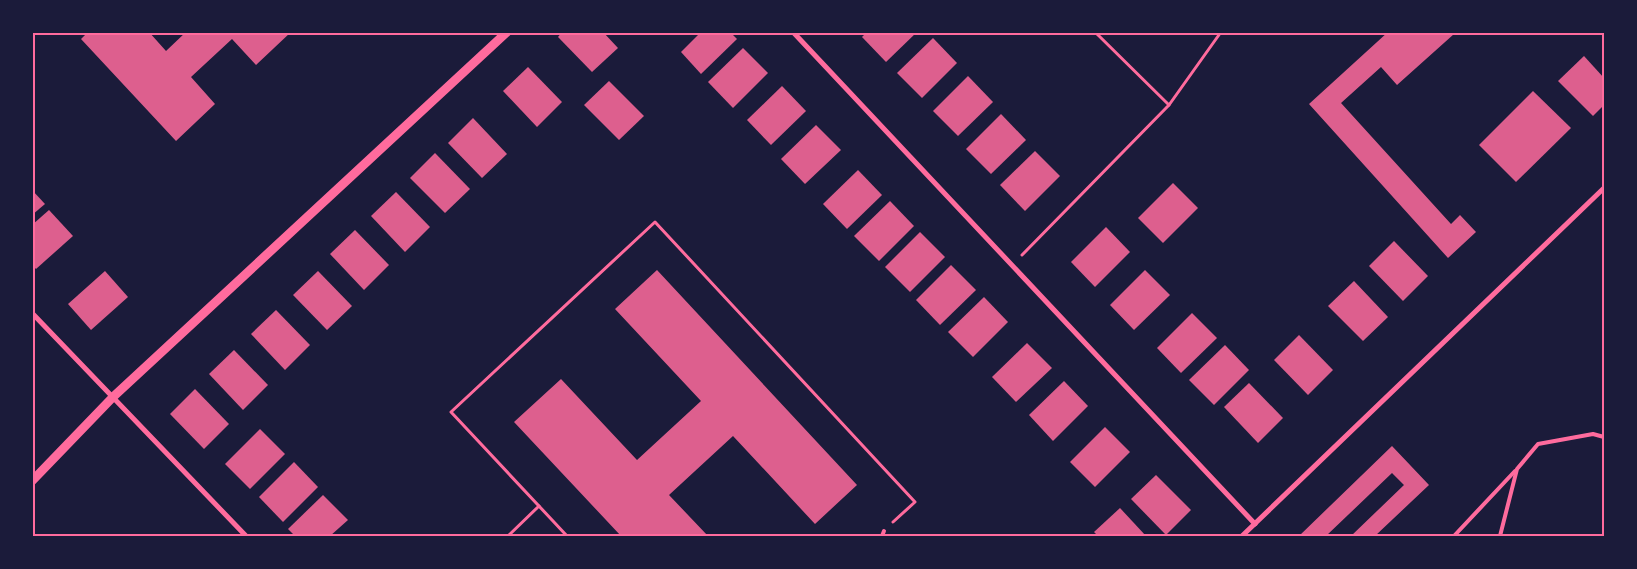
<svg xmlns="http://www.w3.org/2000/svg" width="1637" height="569" font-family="Roboto,sans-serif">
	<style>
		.building { fill: #dd5f8e }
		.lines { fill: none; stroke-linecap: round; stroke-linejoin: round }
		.path { stroke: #ff6b9d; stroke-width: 3 }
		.service { stroke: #ff6b9d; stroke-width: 4 }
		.minor { stroke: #ff6b9d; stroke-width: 5 }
		.tertiary { stroke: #ff6b9d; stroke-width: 9 }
		.neatline { fill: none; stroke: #ff6b9d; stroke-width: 2 }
	</style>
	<rect width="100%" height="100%" fill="#1b1b3a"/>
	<g class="building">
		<path d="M88,32H149L166,51L186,32H291L256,65L232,39L191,77L215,104L176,141L81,39Z"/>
		<path d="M562,32H603L618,48L592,72L558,37Z"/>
		<path d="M701,32H730L737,39L701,74L681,52Z"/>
		<path d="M867,32H917L886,62L862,37Z"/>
		<path d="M1388,32L1454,34L1397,85L1381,67L1341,103L1451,224L1460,215L1476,232L1448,258L1309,104Z"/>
		<path d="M933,38L957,63L922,98L897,73Z"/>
		<path d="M743,48L768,73L733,108L708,82Z"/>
		<path d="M1584,56L1604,78V105L1593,116L1558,81Z"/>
		<path d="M528,67L562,102L537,127L503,91Z"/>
		<path d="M968,76L993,102L958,136L933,111Z"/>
		<path d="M609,81L644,116L619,140L584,105Z"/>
		<path d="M782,86L806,111L771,145L747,120Z"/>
		<path d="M1533,91L1571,128L1516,182L1479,145Z"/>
		<path d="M1001,114L1026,140L991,174L966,149Z"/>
		<path d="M473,118L507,154L482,178L448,143Z"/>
		<path d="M816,125L841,150L805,184L781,159Z"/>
		<path d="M1035,151L1060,176L1025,211L1000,185Z"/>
		<path d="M435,153L470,189L445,213L410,178Z"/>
		<path d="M858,170L882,195L847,229L823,204Z"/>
		<path d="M1173,183L1198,208L1163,243L1138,218Z"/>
		<path d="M32,190L45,204L32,215Z"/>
		<path d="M396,192L430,227L405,252L371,216Z"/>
		<path d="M890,201L914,226L879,261L854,236Z"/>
		<path d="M49,210L73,236L36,269L32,265V225Z"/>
		<path d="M1106,227L1130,252L1095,287L1071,262Z"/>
		<path d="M355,230L389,265L364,290L330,254Z"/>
		<path d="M920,232L945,257L910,292L885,267Z"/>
		<path d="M1394,241L1428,276L1403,301L1369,266Z"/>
		<path d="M951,265L976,290L940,325L916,300Z"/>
		<path d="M657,270L857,485L815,524L733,436L669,495L708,536H621L514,422L561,379L637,460L701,401L615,309Z"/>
		<path d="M1145,270L1170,295L1134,330L1110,305Z"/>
		<path d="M105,271L128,297L91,330L68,304Z"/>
		<path d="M318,271L352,306L327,330L293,295Z"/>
		<path d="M1354,281L1388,317L1363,341L1328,306Z"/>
		<path d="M984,297L1008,322L973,357L948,332Z"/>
		<path d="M276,310L310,345L285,370L251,334Z"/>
		<path d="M1192,313L1217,338L1181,373L1157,348Z"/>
		<path d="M1299,335L1333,370L1308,395L1274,360Z"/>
		<path d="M1027,343L1052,368L1016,402L992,377Z"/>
		<path d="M1225,345L1249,370L1214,405L1189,380Z"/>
		<path d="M234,350L268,385L243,410L209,374Z"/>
		<path d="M1064,381L1088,406L1053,441L1029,415Z"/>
		<path d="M1249,383L1283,418L1258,443L1224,407Z"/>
		<path d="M195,389L229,424L204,449L170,414Z"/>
		<path d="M1105,427L1130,452L1095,487L1070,462Z"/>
		<path d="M260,429L285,454L250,489L225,464Z"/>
		<path d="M1392,446L1429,485L1375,536H1351L1404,485L1392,473L1326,536H1299Z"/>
		<path d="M294,462L318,487L283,522L259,497Z"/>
		<path d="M1156,475L1191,510L1166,535L1131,499Z"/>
		<path d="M323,495L348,520L330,536H295L288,529Z"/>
		<path d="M1120,508L1146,536H1098L1094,532Z"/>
	</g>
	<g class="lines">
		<g class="path">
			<path d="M1095,32L1169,105"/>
			<path d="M1022,255L1169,105L1221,32"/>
			<path d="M508,536L539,506"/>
			<path d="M567,536L451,412L655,222L915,502L893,522"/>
		</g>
		<g class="service">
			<path d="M882,536L884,531"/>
			<path d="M1454,536L1515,471"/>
			<path d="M1500,536L1517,469L1538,444L1593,434L1604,437"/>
		</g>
		<g class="minor">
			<path d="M793,32L1255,524"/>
			<path d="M32,313L246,536"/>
			<path d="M1242,536L1604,188"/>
		</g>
		<path class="tertiary" d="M32,481L113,397L507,32"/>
	</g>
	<rect width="1637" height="569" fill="none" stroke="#1b1b3a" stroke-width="68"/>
	<rect x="34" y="34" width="1569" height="501" class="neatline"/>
</svg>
